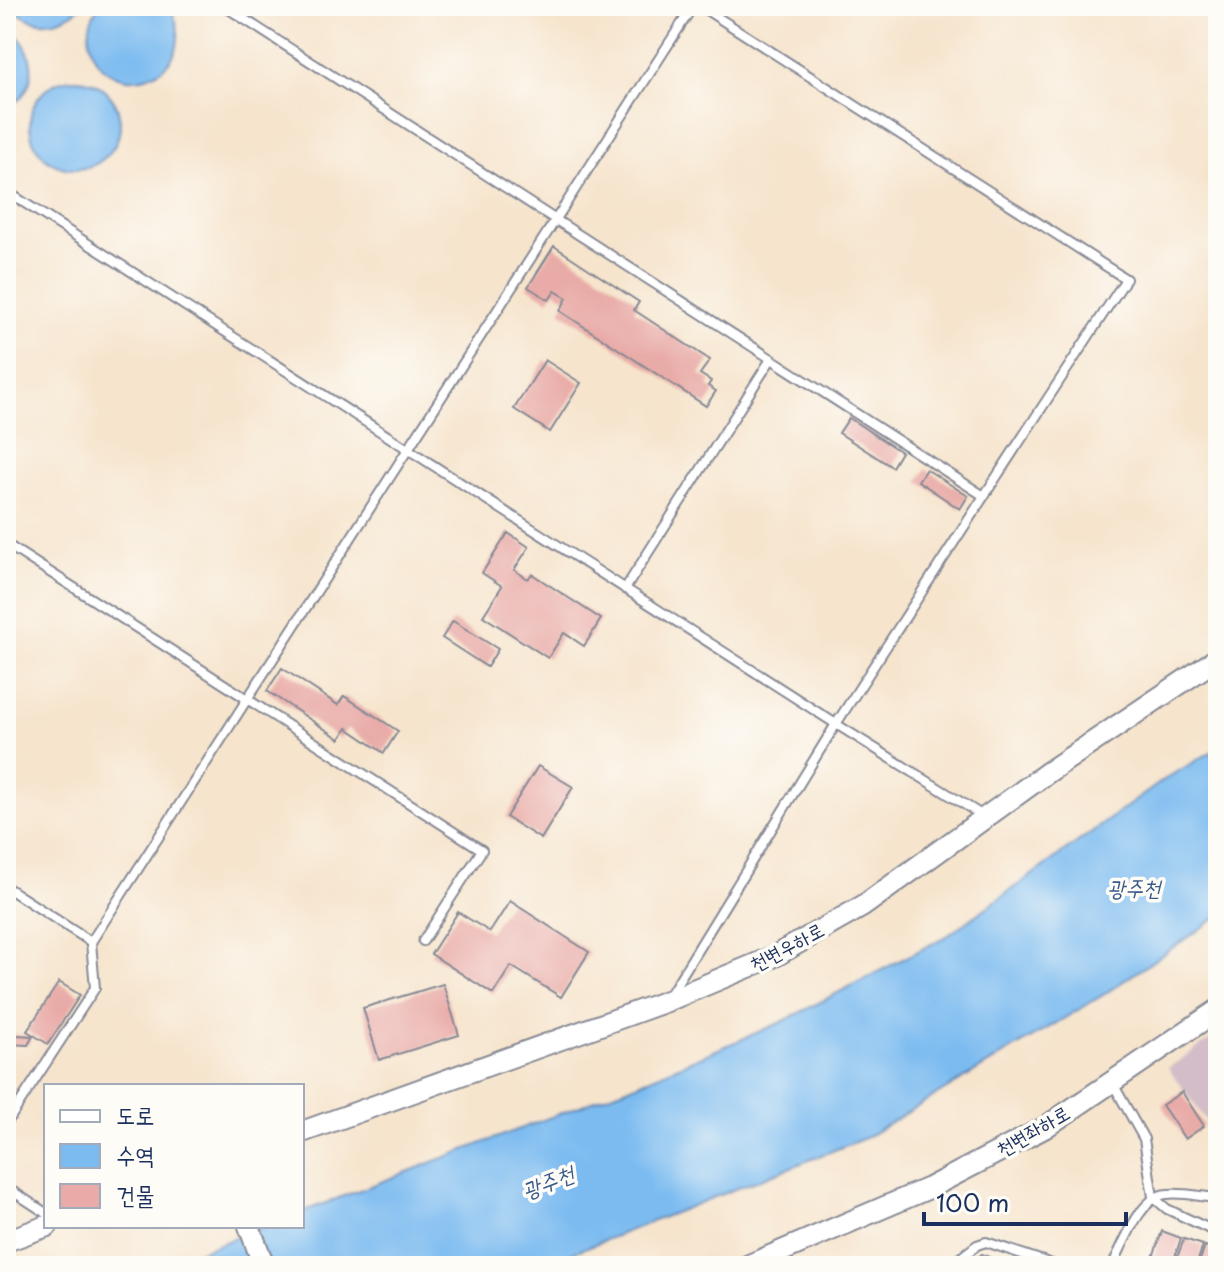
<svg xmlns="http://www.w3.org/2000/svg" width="1224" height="1272" font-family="'Playpen Sans','Poor Story',sans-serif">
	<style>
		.industrial { fill: #d2bdc8 }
		.water { fill: #7bbbf0; stroke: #4b75a7; stroke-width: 2 }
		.building { fill: #e9aba7 }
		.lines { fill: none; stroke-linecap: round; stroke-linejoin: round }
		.service-casing { stroke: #888a95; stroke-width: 12 }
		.tertiary-casing { stroke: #888a95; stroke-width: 24 }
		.service { stroke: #fff; stroke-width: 8 }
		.tertiary { stroke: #fff; stroke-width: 20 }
		.labels { text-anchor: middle; stroke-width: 7; stroke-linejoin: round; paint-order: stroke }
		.street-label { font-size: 20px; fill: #1b2f5e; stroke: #fdfcf7 }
		.water-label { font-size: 22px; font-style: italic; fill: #38598a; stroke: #fdfcf7 }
	</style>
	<rect width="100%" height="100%" fill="#fdfcf7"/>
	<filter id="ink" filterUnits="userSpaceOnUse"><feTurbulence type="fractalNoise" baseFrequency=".0125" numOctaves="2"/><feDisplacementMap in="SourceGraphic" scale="16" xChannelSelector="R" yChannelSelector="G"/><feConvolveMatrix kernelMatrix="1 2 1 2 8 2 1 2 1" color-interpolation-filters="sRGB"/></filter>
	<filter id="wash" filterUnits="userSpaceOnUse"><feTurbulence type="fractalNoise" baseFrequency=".006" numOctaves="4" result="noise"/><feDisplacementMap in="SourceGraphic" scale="32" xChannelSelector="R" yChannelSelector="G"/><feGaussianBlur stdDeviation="1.8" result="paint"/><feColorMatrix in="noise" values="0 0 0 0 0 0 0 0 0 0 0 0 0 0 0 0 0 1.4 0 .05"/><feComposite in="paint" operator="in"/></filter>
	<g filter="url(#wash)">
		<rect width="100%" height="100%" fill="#f6e4cc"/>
		<path class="industrial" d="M1218,1034V1137L1168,1068Z"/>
		<g class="water">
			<path d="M11,6H82C59,26 33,29 11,6Z"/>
			<path d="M99,6H169C208,72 111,109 91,48C87,33 90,18 99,6Z"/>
			<path d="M6,27C38,45 42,92 6,108Z"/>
			<circle cx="75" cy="124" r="45"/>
			<path d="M1218,748V917L1103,995L865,1138L539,1266H162L266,1226H302V1212L627,1088L782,1022L947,936L1168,777Z"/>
		</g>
		<g id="blocks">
			<g class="building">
				<path d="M554,246L639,302L634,310L710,360L700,374L711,381L708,386L716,391L706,406L560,311L567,298L555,291L549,300L528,287Z"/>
				<path d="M545,360L581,383L550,432L514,409Z"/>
				<path d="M849,418L901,452L892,467L839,433Z"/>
				<path d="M926,469L968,496L960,509L918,481Z"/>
				<path d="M508,533L529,547L514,570L528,579L532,574L601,619L584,646L564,633L548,658L483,616L502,586L482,573Z"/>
				<path d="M453,621L498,649L487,667L442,638Z"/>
				<path d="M282,668L338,705L344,696L398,731L384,753L347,728L340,739L267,691Z"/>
				<path d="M538,766L573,787L541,839L506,817Z"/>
				<path d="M510,901L589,952L561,997L511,966L493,994L431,954L458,912L490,932Z"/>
				<path d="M59,982L80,995L48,1044L27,1031Z"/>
				<path d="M443,984L459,1035L379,1060L363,1008Z"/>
				<path d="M6,1032L17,1035L33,1036L28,1045L6,1044Z"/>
				<path d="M1182,1092L1204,1126L1185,1139L1162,1105Z"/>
				<path d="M1162,1231L1181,1238L1172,1266H1150Z"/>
				<path d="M1184,1239L1203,1245L1196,1266H1174Z"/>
				<path d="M1205,1246L1218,1250V1266H1198Z"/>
				<path d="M982,1254L1009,1266H966Z"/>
			</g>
		</g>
	</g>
	<g filter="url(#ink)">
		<use href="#blocks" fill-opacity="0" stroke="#888a95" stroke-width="2"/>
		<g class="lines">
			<g class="service-casing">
				<g id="service">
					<path d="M224,6L984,496L836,724L671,993"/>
					<path d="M700,6L1126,279L984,496"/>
					<path d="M6,191L836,724L983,816"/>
					<path d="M6,544L482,850L423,941"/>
					<path d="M625,589L771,359"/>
					<path d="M6,887L91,942L693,6"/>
					<path d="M1112,1082L1144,1139L1153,1197L1167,1209L1218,1233"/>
					<path d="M6,1124L95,988L91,942"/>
					<path d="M6,1187L46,1213"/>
					<path d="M950,1266L977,1245L986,1242L1058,1266"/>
					<path d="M1112,1266C1124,1244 1140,1196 1167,1194C1183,1192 1202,1197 1218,1198"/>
				</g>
			</g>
			<g class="tertiary-casing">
				<g id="tertiary">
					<path d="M302,1132L667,1001L775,956L863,906L1047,773L1218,658"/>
					<path d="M249,1226L264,1266"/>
					<path d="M6,1241L47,1226"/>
					<path d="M747,1266L929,1188L1044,1128L1218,1010"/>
				</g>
			</g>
			<use href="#service" class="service"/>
			<use href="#tertiary" class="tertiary"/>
		</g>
	</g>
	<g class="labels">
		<g class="street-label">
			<text transform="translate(787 947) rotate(-28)" y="7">천변우하로</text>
			<text transform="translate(1033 1131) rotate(-30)" y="7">천변좌하로</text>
		</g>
		<g class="water-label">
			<text x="1134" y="896">광주천</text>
			<text transform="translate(548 1182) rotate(-21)" y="8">광주천</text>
		</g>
	</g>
	<rect width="1224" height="1272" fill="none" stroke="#fdfcf7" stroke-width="32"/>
	<rect x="44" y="1084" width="260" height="144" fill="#fdfcf7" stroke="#a3aaba" stroke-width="2"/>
	<rect x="60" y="1110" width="40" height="12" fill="#ffffff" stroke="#a3aaba" stroke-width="2"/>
	<text x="116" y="1124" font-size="24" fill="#1b2f5e">도로</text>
	<rect x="60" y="1144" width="40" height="24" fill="#7bbbf0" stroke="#a3aaba" stroke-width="2"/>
	<text x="116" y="1164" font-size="24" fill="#1b2f5e">수역</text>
	<rect x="60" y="1184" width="40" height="24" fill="#e9aba7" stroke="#a3aaba" stroke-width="2"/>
	<text x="116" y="1204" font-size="24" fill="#1b2f5e">건물</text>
	<path d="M924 1212v12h202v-12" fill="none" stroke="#1b2f5e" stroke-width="4"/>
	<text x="936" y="1212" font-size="24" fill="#1b2f5e" stroke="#fdfcf7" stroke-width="6" paint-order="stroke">100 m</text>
</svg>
